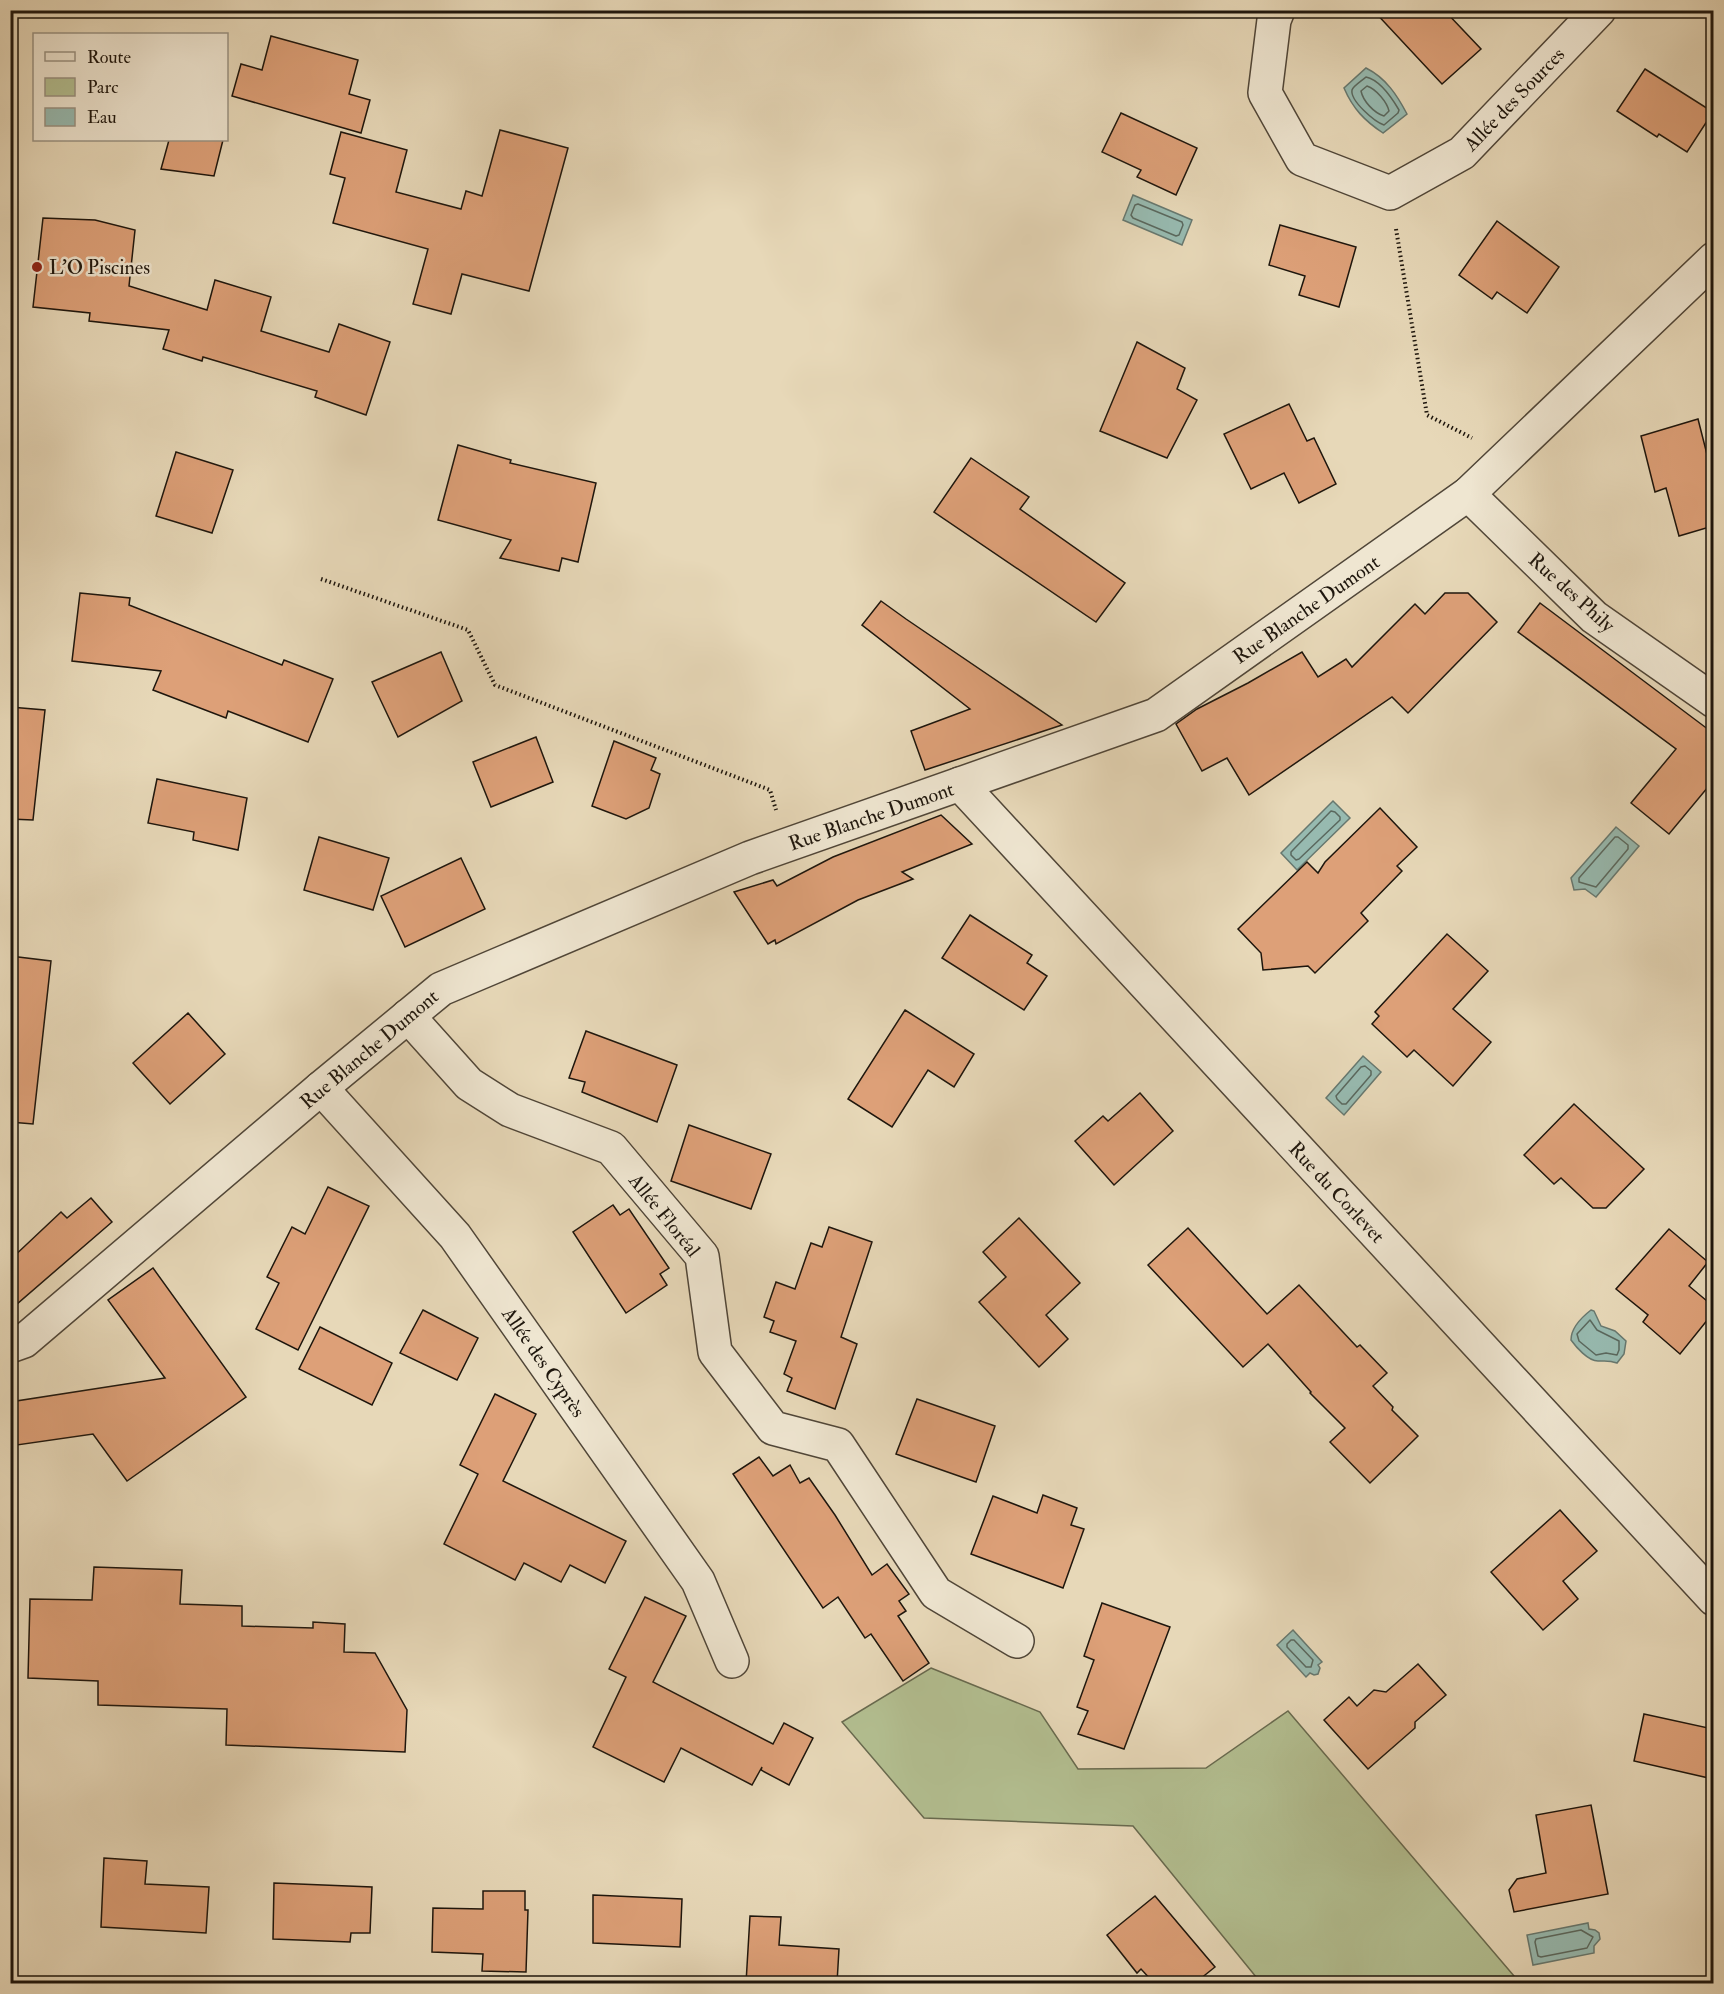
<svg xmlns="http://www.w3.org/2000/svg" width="1724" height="1994" font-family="'IM FELL Double Pica',serif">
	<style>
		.green { fill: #b3bf91; stroke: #686a4f; stroke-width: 1.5 }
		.water { fill: #97bab0; stroke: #67786f; stroke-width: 1.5 }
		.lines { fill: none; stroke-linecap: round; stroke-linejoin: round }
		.shore { stroke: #5a685e; stroke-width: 1.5 }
		.building { fill: #dda078; stroke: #1e160d; stroke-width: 1.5 }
		.minor-casing { stroke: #504638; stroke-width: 36 }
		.path { stroke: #1e160d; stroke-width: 4; stroke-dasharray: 1.5 3; stroke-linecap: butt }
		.minor { stroke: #efe6d1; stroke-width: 33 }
		.poi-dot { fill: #8f2418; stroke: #efe6d1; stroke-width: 2 }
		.labels { text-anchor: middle; stroke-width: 5; stroke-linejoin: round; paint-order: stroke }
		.street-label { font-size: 20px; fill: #1e160d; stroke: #efe6d1 }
		.poi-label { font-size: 20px; fill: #1e160d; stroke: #efe6d1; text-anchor: start }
	</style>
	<rect width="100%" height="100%" fill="#e7d8b8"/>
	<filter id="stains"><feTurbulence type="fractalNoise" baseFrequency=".00333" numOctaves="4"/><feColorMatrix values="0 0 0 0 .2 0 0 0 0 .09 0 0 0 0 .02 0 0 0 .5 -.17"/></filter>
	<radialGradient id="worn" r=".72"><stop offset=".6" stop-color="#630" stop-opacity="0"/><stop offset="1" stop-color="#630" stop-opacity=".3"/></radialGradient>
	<path class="green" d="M931,1668L1040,1712L1078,1769L1206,1768L1288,1711L1520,1983H1261L1133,1826L924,1818L842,1722Z"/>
	<g class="water">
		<path d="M1366,68C1386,78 1397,95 1407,114L1383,133C1365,121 1353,109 1344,88Z"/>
		<path d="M1133,195L1192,220L1182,245L1123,220Z"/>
		<path d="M1333,801L1350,818L1297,870L1281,853Z"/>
		<path d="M1616,827L1639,846L1596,897L1585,889L1574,890L1571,878Z"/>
		<path d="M1363,1056L1381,1072L1344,1115L1326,1098Z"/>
		<path d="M1591,1310L1594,1311L1601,1326L1615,1331L1626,1341L1624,1354L1617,1363C1609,1360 1606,1361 1598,1361C1588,1361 1576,1347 1571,1340C1571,1328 1582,1317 1591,1310Z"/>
		<path d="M1293,1630L1322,1662L1318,1665L1320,1668L1318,1674L1314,1675L1310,1673L1306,1677L1277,1645Z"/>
		<path d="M1588,1923L1589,1929L1595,1930L1599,1933L1600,1939L1594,1946V1953L1533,1965L1527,1935Z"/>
	</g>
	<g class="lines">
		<g class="shore">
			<path d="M1366,77C1380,80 1392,98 1399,110L1398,113L1384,125C1375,122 1350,101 1352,90C1353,86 1363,80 1366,77Z"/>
			<path d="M1367,86C1376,89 1387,102 1389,111L1384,116C1374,113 1363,101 1361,91Z"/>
			<path d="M1138,204L1182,222L1183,225L1179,235L1176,236L1133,218L1131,215L1135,205Z"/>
			<path d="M1331,811L1335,812L1340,817V820L1299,859L1296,860L1291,855V852Z"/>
			<path d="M1615,837H1618L1628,845V849L1596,887L1579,882V878Z"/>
			<path d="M1365,1066L1371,1071V1075L1346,1104H1342L1337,1099L1336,1096L1361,1067Z"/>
			<path d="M1590,1320L1597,1330L1619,1341V1350L1617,1355L1606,1353L1596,1355L1579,1341L1577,1334Z"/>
			<path d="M1291,1640H1294L1313,1660L1311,1667H1306L1287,1647V1644Z"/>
			<path d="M1581,1930L1593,1937L1587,1948L1541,1957L1538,1956L1535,1942L1536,1939Z"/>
		</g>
	</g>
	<g class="building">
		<path d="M1373,10H1444L1481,49L1442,84Z"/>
		<path d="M271,36L358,60L349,94L370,100L361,133L232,96L241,64L262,70Z"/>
		<path d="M1645,69L1713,112L1687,152L1659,134L1657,137L1617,111Z"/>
		<path d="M1121,113L1197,148L1176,195L1137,177L1141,170L1102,152Z"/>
		<path d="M500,130L568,148L529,291L462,274L451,314L413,304L428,249L333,223L345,178L330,174L341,132L407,150L396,192L461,209L466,191L482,196Z"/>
		<path d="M169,140H223L214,176L161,169Z"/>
		<path d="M43,218L95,220L135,230L129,286L207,310L215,280L271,297L261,331L329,352L339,324L390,342L366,415L315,397L317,391L203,357L202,361L163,349L169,330L89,321L90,313L33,307Z"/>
		<path d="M1497,221L1559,267L1527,313L1497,292L1492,299L1459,275Z"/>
		<path d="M1280,225L1356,247L1339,307L1299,295L1305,276L1269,265Z"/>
		<path d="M1137,342L1185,368L1177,389L1197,400L1167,458L1100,431Z"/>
		<path d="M1289,404L1307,441L1314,438L1336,484L1299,503L1284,473L1251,489L1224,434Z"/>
		<path d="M1698,419L1713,478V526L1679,536L1666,488L1655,492L1641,436Z"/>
		<path d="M458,445L511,460L510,463L596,483L578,562L562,558L559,571L500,558L511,540L438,520Z"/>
		<path d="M176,452L233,470L212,533L156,516Z"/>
		<path d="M971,458L1029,497L1020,509L1125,583L1096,622L934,512Z"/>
		<path d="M80,593L130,598L129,605L282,665L284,660L333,679L308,742L228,711L226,718L153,690L161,671L72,661Z"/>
		<path d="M1445,593H1468L1497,622L1408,713L1392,697L1249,795L1227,758L1202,771L1176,724L1197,709L1248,683L1302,652L1318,677L1346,659L1352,667L1415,604L1425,614Z"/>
		<path d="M881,601L906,619L1062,725L925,770L911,731L970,709L862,625Z"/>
		<path d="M1540,603L1713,733V781L1669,834L1631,803L1676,749L1518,632Z"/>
		<path d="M441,652L462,701L398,737L372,682Z"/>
		<path d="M10,707L45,710L33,820L10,819Z"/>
		<path d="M536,737L553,782L491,807L473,762Z"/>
		<path d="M614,741L656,758L651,770L660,774L649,808L626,819L592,806Z"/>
		<path d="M157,779L247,798L238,850L193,840L194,832L148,823Z"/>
		<path d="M1380,808L1417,847L1397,866L1402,871L1361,913L1368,921L1315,973L1308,966L1263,970L1261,953L1238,929L1307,862L1318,873L1325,862Z"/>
		<path d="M941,815L972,844L902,872L913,879L858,900L776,944L775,940L768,944L734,892L773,880L777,886L833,857Z"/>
		<path d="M319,837L389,858L373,910L304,890Z"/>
		<path d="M461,858L485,909L405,947L381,896Z"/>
		<path d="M970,915L1032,955L1027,963L1047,976L1024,1010L942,958Z"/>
		<path d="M1447,934L1488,971L1453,1009L1491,1042L1453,1086L1414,1050L1407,1057L1372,1024L1379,1016L1375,1012Z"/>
		<path d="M10,956L51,961L33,1124L10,1122Z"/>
		<path d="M905,1010L974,1054L954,1087L928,1070L892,1127L848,1099Z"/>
		<path d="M188,1013L225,1054L170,1104L133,1063Z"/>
		<path d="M586,1031L677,1065L657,1122L582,1092L585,1082L569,1078Z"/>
		<path d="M1140,1093L1173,1131L1114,1185L1075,1141L1103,1116L1108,1121Z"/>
		<path d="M1574,1104L1644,1169L1606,1208H1593L1561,1178L1554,1184L1524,1155Z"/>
		<path d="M689,1125L771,1154L751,1209L671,1181Z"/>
		<path d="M328,1187L369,1206L298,1350L256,1329L279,1283L267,1277L292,1227L305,1234Z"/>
		<path d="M91,1198L112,1222L10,1310V1260L61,1212L67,1218Z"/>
		<path d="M613,1205L620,1215L629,1209L669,1268L660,1274L667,1285L626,1313L573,1232Z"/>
		<path d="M1019,1218L1080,1283L1046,1315L1068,1339L1039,1367L979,1302L1006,1277L983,1252Z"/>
		<path d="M829,1227L872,1242L841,1337L857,1344L835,1409L787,1391L792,1378L784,1374L796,1341L770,1332L774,1321L764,1317L776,1282L795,1289L811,1243L822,1247Z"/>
		<path d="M1188,1228L1267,1314L1299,1285L1357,1347L1360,1345L1387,1373L1373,1386L1393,1407L1392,1410L1418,1436L1370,1483L1330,1442L1345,1428L1310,1393L1311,1392L1268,1344L1243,1367L1148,1265Z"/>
		<path d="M1669,1229L1708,1262L1689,1286L1713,1306V1313L1680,1354L1643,1322L1648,1315L1616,1289Z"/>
		<path d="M153,1268L246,1397L127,1481L93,1434L10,1446V1402L165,1378L108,1300Z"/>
		<path d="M423,1310L478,1338L457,1380L400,1353Z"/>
		<path d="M320,1327L392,1363L372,1405L299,1369Z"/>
		<path d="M495,1394L536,1414L503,1481L626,1541L605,1583L570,1565L561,1582L524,1563L515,1580L444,1544L478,1474L460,1465Z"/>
		<path d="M917,1399L995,1426L976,1482L896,1454Z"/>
		<path d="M759,1457L773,1476L790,1465L800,1483L809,1478L835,1515L872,1575L887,1564L909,1594L899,1601L906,1611L898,1616L929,1663L903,1681L871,1634L865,1638L838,1597L823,1608L733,1474Z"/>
		<path d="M1043,1495L1077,1508L1071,1525L1084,1529L1063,1588L971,1554L993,1496L1037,1513Z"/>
		<path d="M1560,1510L1597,1551L1563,1581L1578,1599L1543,1630L1491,1572Z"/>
		<path d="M94,1567L182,1570L180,1604L242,1606V1626L313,1628V1622L345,1624L344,1652L375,1653L407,1710L405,1752L226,1745L227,1709L98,1705V1681L28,1678L30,1599L92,1600Z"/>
		<path d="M645,1597L686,1616L653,1682L773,1744L784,1723L813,1738L789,1785L761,1770L762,1767L752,1785L681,1748L664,1782L593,1747L626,1677L609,1669Z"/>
		<path d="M1102,1603L1170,1627L1124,1749L1078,1734L1088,1711L1077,1707L1094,1660L1084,1656Z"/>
		<path d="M1418,1664L1446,1695L1415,1722V1728L1368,1769L1324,1720L1349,1697L1357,1706L1374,1690L1386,1692Z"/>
		<path d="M1644,1714L1713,1729V1779L1634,1761Z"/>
		<path d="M1591,1805L1608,1894L1514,1912L1509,1890L1517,1879L1546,1873L1536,1815Z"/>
		<path d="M104,1858L147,1861L145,1884L209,1887L206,1933L101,1927Z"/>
		<path d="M274,1883L372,1887L370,1933H351L350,1942L273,1939Z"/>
		<path d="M483,1891H525V1910H528L526,1972L482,1971L483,1954L432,1952L433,1908L483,1909Z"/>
		<path d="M593,1895L682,1899L680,1947L593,1943Z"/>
		<path d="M1155,1896L1215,1967L1195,1983H1154L1141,1969L1137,1973L1107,1935Z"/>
		<path d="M750,1916L781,1917L779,1945L839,1949L837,1983H746Z"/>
	</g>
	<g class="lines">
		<g class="minor-casing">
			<g id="minor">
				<path d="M1278,10L1274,20L1265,93L1302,159L1390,193L1462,153L1599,10"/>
				<path d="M1468,494L1594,617L1714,701"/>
				<path d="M960,784L1714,1599"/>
				<path d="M408,1016L469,1084L510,1110L611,1148L702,1256L715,1352L773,1428L838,1445L936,1593L1017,1641"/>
				<path d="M321,1088L455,1236L698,1581L732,1661"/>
				<path d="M10,1346L24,1341L321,1088L441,989L750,858L1156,715L1468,494L1714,259"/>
			</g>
		</g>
		<g class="path">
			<path d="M1396,229L1427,415L1472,438"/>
			<path d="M321,579L468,630L495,685L770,790L776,810"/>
		</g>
		<use href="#minor" class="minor"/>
	</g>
	<circle class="poi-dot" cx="37" cy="267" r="6"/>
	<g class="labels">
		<g class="street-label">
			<text transform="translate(1514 99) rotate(-46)" y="7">Allée des Sources</text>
			<text transform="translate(1572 592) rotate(42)" y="7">Rue des Phily</text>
			<text transform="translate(1306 609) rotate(-35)" y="7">Rue Blanche Dumont</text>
			<text transform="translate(871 816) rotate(-19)" y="7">Rue Blanche Dumont</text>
			<text transform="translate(369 1049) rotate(-40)" y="7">Rue Blanche Dumont</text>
			<text transform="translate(1337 1192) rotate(47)" y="7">Rue du Corlevet</text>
			<text transform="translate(665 1215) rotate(51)" y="7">Allée Floréal</text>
			<text transform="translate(544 1362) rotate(55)" y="7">Allée des Cyprès</text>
		</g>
		<g class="poi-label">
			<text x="49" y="274">L'O Piscines</text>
		</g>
	</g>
	<rect width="1724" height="1994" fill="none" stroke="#e7d8b8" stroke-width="36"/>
	<rect x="12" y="12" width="1700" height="1970" fill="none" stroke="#1e160d" stroke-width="3"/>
	<rect x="18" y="18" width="1688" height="1958" fill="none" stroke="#1e160d" stroke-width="1.5"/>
	<rect x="33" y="33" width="195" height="108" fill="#efe6d1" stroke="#9b9383" stroke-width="1.5"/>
	<rect x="45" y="52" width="30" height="9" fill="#efe6d1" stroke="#9b9383" stroke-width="1.5"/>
	<text x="87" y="63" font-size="18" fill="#1e160d">Route</text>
	<rect x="45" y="78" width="30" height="18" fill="#b3bf91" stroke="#9b9383" stroke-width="1.5"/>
	<text x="87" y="93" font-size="18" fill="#1e160d">Parc</text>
	<rect x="45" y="108" width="30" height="18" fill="#97bab0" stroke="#9b9383" stroke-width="1.5"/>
	<text x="87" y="123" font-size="18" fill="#1e160d">Eau</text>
	<rect width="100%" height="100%" filter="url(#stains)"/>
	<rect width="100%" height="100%" fill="url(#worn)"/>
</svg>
